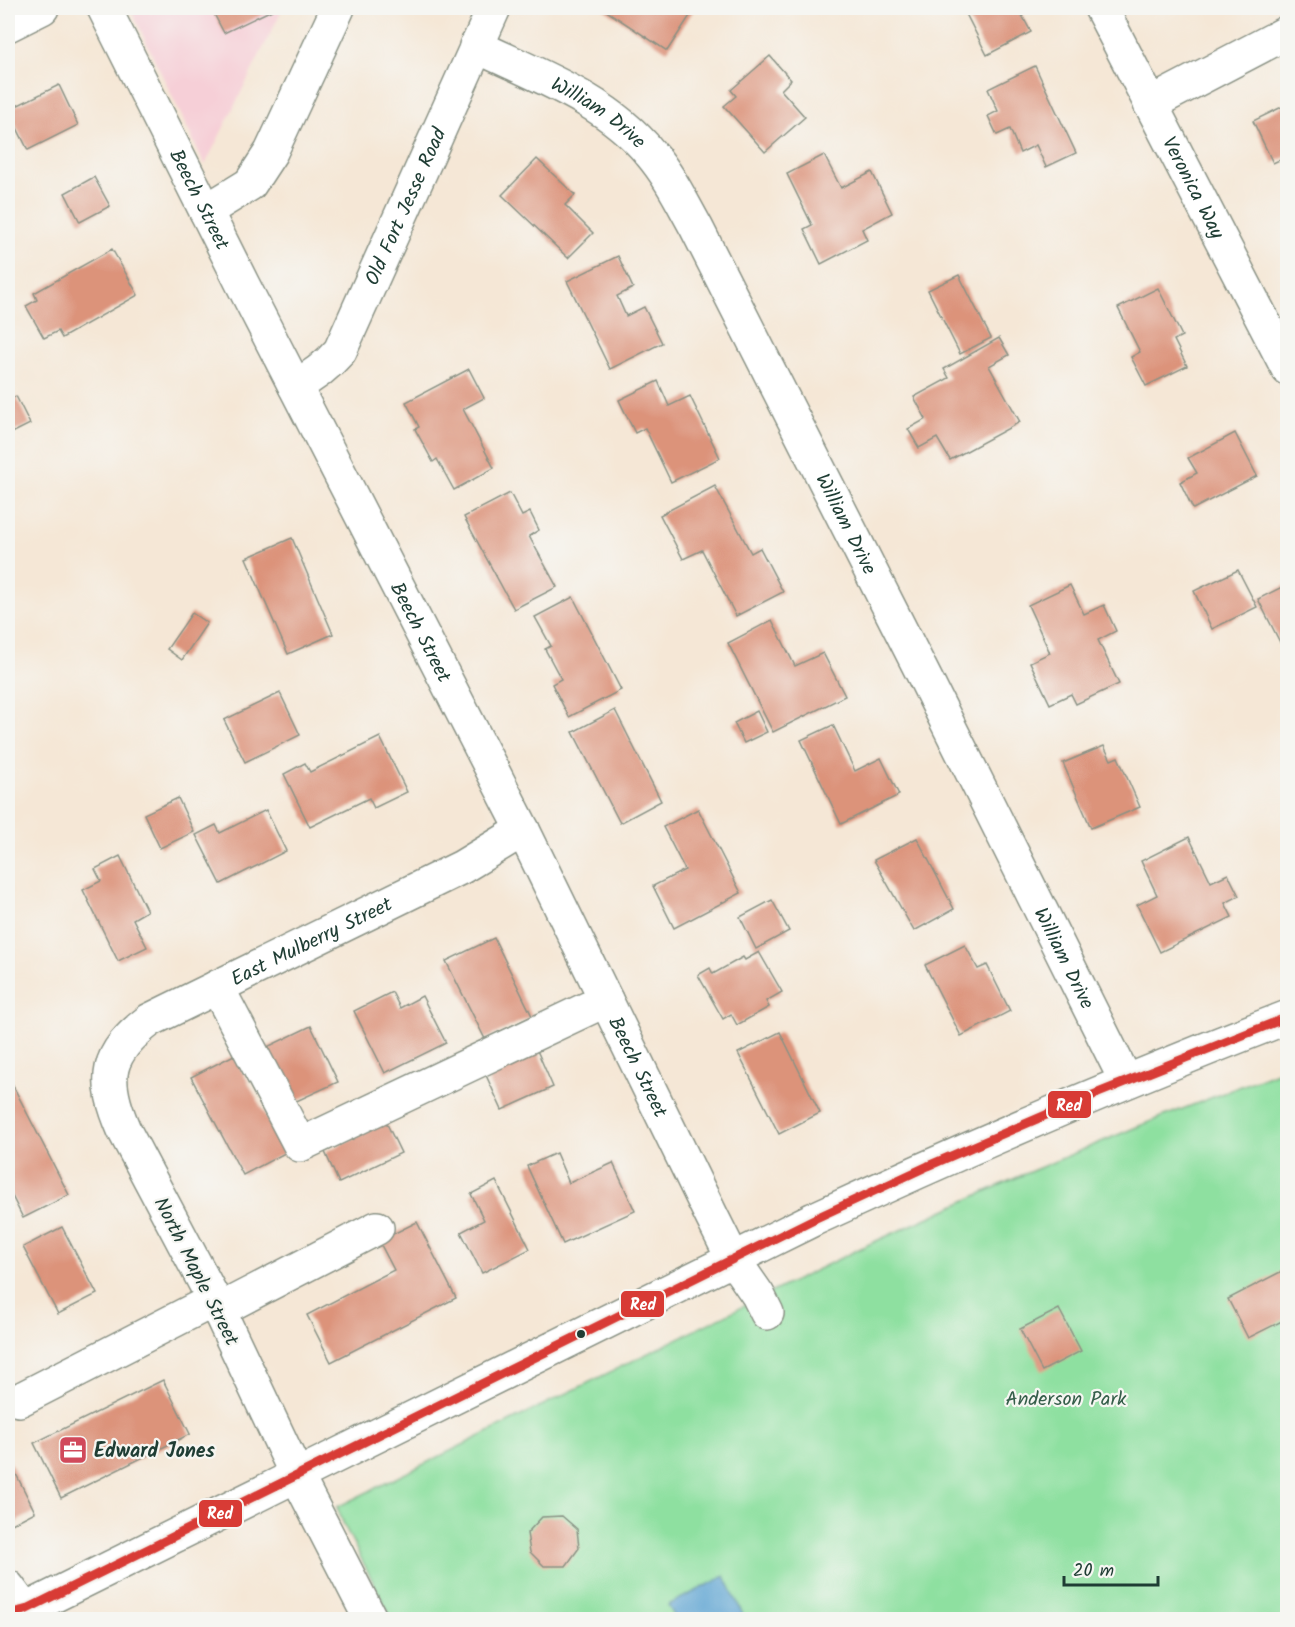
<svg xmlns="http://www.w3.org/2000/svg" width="1295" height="1627" font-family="Kalam,sans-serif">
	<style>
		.built { fill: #f6cfd7 }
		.green { fill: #8ee0a0; stroke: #568e6a; stroke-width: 1.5 }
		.water { fill: #5ba3d2; stroke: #3d7083; stroke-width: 1.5 }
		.building { fill: #dc937a }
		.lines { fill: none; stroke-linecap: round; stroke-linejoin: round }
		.minor-casing { stroke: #8a9285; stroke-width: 36 }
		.major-casing { stroke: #8a9285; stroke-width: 36 }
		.minor { stroke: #fff; stroke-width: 33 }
		.major { stroke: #fff; stroke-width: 33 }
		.bus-1-casing { stroke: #f6f6f2; stroke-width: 14 }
		.bus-1 { stroke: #d83b35; stroke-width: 9 }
		.bus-dot { fill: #1f3d34; stroke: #f6f6f2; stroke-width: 2 }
		.labels { text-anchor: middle; stroke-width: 4.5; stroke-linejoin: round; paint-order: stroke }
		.street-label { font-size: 20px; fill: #1f3d34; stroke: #f6f6f2 }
		.park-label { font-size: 20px; fill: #355e4a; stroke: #f6f6f2 }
		.poi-label { font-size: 20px; font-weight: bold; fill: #1f3d34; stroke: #f6f6f2; text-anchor: start }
		.line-badge { stroke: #f6f6f2; stroke-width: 2 }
		.badge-label { font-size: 16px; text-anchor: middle; font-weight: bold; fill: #fff }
	</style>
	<rect width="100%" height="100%" fill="#f6f6f2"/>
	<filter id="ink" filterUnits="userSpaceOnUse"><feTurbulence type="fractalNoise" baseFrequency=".0167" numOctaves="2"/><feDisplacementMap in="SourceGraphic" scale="12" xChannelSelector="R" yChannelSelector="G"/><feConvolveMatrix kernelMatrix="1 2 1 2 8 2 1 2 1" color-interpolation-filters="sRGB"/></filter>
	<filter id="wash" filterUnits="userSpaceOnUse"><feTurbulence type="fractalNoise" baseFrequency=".008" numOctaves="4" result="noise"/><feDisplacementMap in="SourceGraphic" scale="24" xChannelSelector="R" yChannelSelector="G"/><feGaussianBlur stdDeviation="1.35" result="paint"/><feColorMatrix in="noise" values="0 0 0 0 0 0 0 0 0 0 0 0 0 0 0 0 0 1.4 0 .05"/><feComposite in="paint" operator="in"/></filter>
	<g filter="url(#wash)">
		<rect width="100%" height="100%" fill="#f5e7d6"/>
		<path class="built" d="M130,8H283L205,165Z"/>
		<path class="green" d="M1287,1068V1619H392L344,1525L337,1507L865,1246L1020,1176L1139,1126Z"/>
		<path class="water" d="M725,1576L745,1619H676L668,1605Z"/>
		<g id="blocks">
			<g class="building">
				<path d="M211,8H276L224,33Z"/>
				<path d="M602,8H695L667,51Z"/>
				<path d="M963,8H1018L1031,32L987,55Z"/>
				<path d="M770,56L791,80L781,90L805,117L765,152L724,106L736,96L731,90Z"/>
				<path d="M1035,66L1076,153L1046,167L1036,145L1020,153L1010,129L997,135L988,116L998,111L988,89Z"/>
				<path d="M59,85L78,125L28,150L8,110Z"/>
				<path d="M1288,104V156L1273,163L1253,121Z"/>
				<path d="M824,155L841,188L872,172L892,213L862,229L867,240L821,264L804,229L812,225L787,174Z"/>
				<path d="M537,159L575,195L565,205L593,233L568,258L502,195Z"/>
				<path d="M94,177L110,206L80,222L65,193Z"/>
				<path d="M112,249L138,295L62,338L58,331L44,338L26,306L37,300L34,293Z"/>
				<path d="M618,256L633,288L617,296L626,316L644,307L662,343L610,369L567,281Z"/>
				<path d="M959,275L991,338L960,354L928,290Z"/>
				<path d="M1158,288L1182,336L1174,340L1187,366L1146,386L1131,357L1140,352L1118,308Z"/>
				<path d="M999,338L1009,355L989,366L1020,422L950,460L937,438L919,448L908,429L926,419L914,397L949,378L944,369Z"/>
				<path d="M469,369L484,398L463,409L494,468L454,490L437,459L433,462L415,429L419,427L406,402Z"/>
				<path d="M658,381L669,406L690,396L720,458L671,482L645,428L635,433L619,400Z"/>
				<path d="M16,396L30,424L8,435V401Z"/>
				<path d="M1235,433L1257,476L1193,509L1180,482L1197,473L1188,458Z"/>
				<path d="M715,486L751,553L760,548L783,592L736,616L702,550L683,559L660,515Z"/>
				<path d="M510,493L522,516L530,512L539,530L529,536L557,587L514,609L464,517Z"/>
				<path d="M292,538L333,634L288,654L246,558Z"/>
				<path d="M1238,570L1257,607L1212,629L1194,591Z"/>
				<path d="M1288,584V658L1258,599Z"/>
				<path d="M1070,585L1084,614L1104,605L1116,631L1098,640L1119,684L1076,704L1071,694L1050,704L1030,662L1050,653L1028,605Z"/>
				<path d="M573,597L621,690L569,717L552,684L561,679L545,649L551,646L535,617Z"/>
				<path d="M192,613L207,623L182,660L167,649Z"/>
				<path d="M772,620L795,666L823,653L845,696L773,732L728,643Z"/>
				<path d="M280,693L300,735L245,762L224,720Z"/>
				<path d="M615,710L661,801L620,823L573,732Z"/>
				<path d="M757,711L767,732L744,743L734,723Z"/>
				<path d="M833,725L855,771L881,758L899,795L841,824L801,740Z"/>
				<path d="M380,737L407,792L374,808L369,798L310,827L284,774L305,763L310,772Z"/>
				<path d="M1104,746L1111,760L1118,757L1140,807L1091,828L1063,763Z"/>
				<path d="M178,798L194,832L160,848L144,814Z"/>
				<path d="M698,809L741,893L674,928L653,886L685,870L663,827Z"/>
				<path d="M266,810L286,851L221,884L196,835L216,825L220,833Z"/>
				<path d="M1189,837L1211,882L1228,874L1239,896L1225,903L1232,917L1160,952L1137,905L1157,895L1141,861Z"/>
				<path d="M917,838L954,909L914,931L874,860Z"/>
				<path d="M120,856L147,911L133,919L147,947L118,961L83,890L101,881L95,869Z"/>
				<path d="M772,900L789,931L756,949L740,917Z"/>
				<path d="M494,938L532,1016L485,1039L446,961Z"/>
				<path d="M965,945L978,969L987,965L1010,1011L961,1036L925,965Z"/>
				<path d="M759,952L782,992L766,1001L769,1007L737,1025L731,1014L723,1019L698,975L710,968L713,974L743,957L745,960Z"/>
				<path d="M392,992L400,1008L422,996L446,1043L385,1073L354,1011Z"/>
				<path d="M311,1026L338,1082L290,1104L263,1049Z"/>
				<path d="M780,1032L820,1113L779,1134L738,1053Z"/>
				<path d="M536,1048L553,1087L502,1110L484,1071Z"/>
				<path d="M234,1055L285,1153L243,1175L191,1077Z"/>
				<path d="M8,1076L69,1195L23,1218L8,1188Z"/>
				<path d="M386,1122L401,1153L339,1183L325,1152Z"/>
				<path d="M556,1153L569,1183L613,1163L635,1211L563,1244L527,1166Z"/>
				<path d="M496,1181L530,1249L482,1273L461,1232L484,1220L471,1194Z"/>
				<path d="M417,1222L456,1298L331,1362L307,1315L394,1270L379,1241Z"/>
				<path d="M62,1227L97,1294L58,1314L23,1247Z"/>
				<path d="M1288,1268V1318L1248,1338L1228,1299Z"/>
				<path d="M1059,1309L1081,1351L1042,1371L1020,1329Z"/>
				<path d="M163,1380L190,1434L61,1498L34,1443Z"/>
				<path d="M8,1458L35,1512L8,1526Z"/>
				<path d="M562,1516L577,1529L579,1548L566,1566H544L530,1552L527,1533L542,1517Z"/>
			</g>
		</g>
	</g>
	<g filter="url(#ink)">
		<use href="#blocks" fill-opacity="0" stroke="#8a9285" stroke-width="1.5"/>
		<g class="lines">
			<g class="minor-casing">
				<g id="minor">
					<path id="s1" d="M104,8L243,285L523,830L712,1217L733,1259L758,1295L767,1313"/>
					<path id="s2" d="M1101,8L1288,369"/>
					<path d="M8,25L42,8"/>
					<path id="s3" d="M476,46C536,75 607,100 650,153C669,175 682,202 696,227L926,680L1126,1081"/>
					<path d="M1150,104L1288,32"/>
					<path d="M206,211L250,184L271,152L338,8"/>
					<path id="s4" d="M295,386C313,377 327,366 340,351L494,8"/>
					<path d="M217,987L300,1145L606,1000"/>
					<path d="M219,1310L377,1228"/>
					<path d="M19,1400L214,1300"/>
					<path d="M8,1587L25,1610"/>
					<path id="s5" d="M371,1620L297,1476L214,1300L124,1130C102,1079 105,1054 150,1020L462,867L523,830"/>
				</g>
			</g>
			<g class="major-casing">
				<path id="major" d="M14,1620L25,1610L814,1219C970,1147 1127,1079 1288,1017"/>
			</g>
			<use href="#minor" class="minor"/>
			<use href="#major" class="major"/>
			<g class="bus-1-casing">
				<path id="bus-1" d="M8,1614L25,1610L814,1219L928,1166L1083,1099L1288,1017"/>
			</g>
			<use href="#bus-1" class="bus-1"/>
		</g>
	</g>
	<defs>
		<g id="office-square" transform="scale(1.5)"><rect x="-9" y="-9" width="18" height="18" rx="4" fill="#d1495b" stroke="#f6f6f2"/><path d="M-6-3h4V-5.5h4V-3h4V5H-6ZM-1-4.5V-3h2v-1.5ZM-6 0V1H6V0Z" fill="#fff"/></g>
	</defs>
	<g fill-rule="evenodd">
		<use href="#office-square" x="73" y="1450"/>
	</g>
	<circle class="bus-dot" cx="581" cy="1334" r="5"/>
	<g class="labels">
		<g class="street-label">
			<text dy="7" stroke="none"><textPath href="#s3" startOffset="140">William Drive</textPath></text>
			<text dy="7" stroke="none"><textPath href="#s2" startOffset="202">Veronica Way</textPath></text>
			<text dy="7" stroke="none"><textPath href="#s1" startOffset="214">Beech Street</textPath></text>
			<text dy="7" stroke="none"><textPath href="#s4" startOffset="216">Old Fort Jesse Road</textPath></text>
			<text dy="7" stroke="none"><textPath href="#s3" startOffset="626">William Drive</textPath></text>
			<text dy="7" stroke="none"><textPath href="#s1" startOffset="700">Beech Street</textPath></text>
			<text dy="7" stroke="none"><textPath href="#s5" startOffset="855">East Mulberry Street</textPath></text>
			<text dy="7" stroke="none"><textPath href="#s3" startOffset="1112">William Drive</textPath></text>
			<text dy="7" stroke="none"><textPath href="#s1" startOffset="1186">Beech Street</textPath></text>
			<text transform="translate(197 1271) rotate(63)" y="7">North Maple Street</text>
		</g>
		<g class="park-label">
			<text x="1066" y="1405">Anderson Park</text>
		</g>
		<g class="poi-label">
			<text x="94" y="1457">Edward Jones</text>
		</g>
	</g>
	<g class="line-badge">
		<rect x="1047" y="1090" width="45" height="29" rx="6" fill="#d83b35"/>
		<rect x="620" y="1290" width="45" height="28" rx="6" fill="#d83b35"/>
		<rect x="198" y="1499" width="45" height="29" rx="6" fill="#d83b35"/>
	</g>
	<g class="badge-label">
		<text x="1069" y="1111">Red</text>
		<text x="643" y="1310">Red</text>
		<text x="220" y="1519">Red</text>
	</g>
	<rect width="1295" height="1627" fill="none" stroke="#f6f6f2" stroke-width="30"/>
	<path d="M1064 1576v9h94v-9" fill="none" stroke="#1f3d34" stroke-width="3"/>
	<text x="1073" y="1576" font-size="18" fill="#1f3d34" stroke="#f6f6f2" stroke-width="4.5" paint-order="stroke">20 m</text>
</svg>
